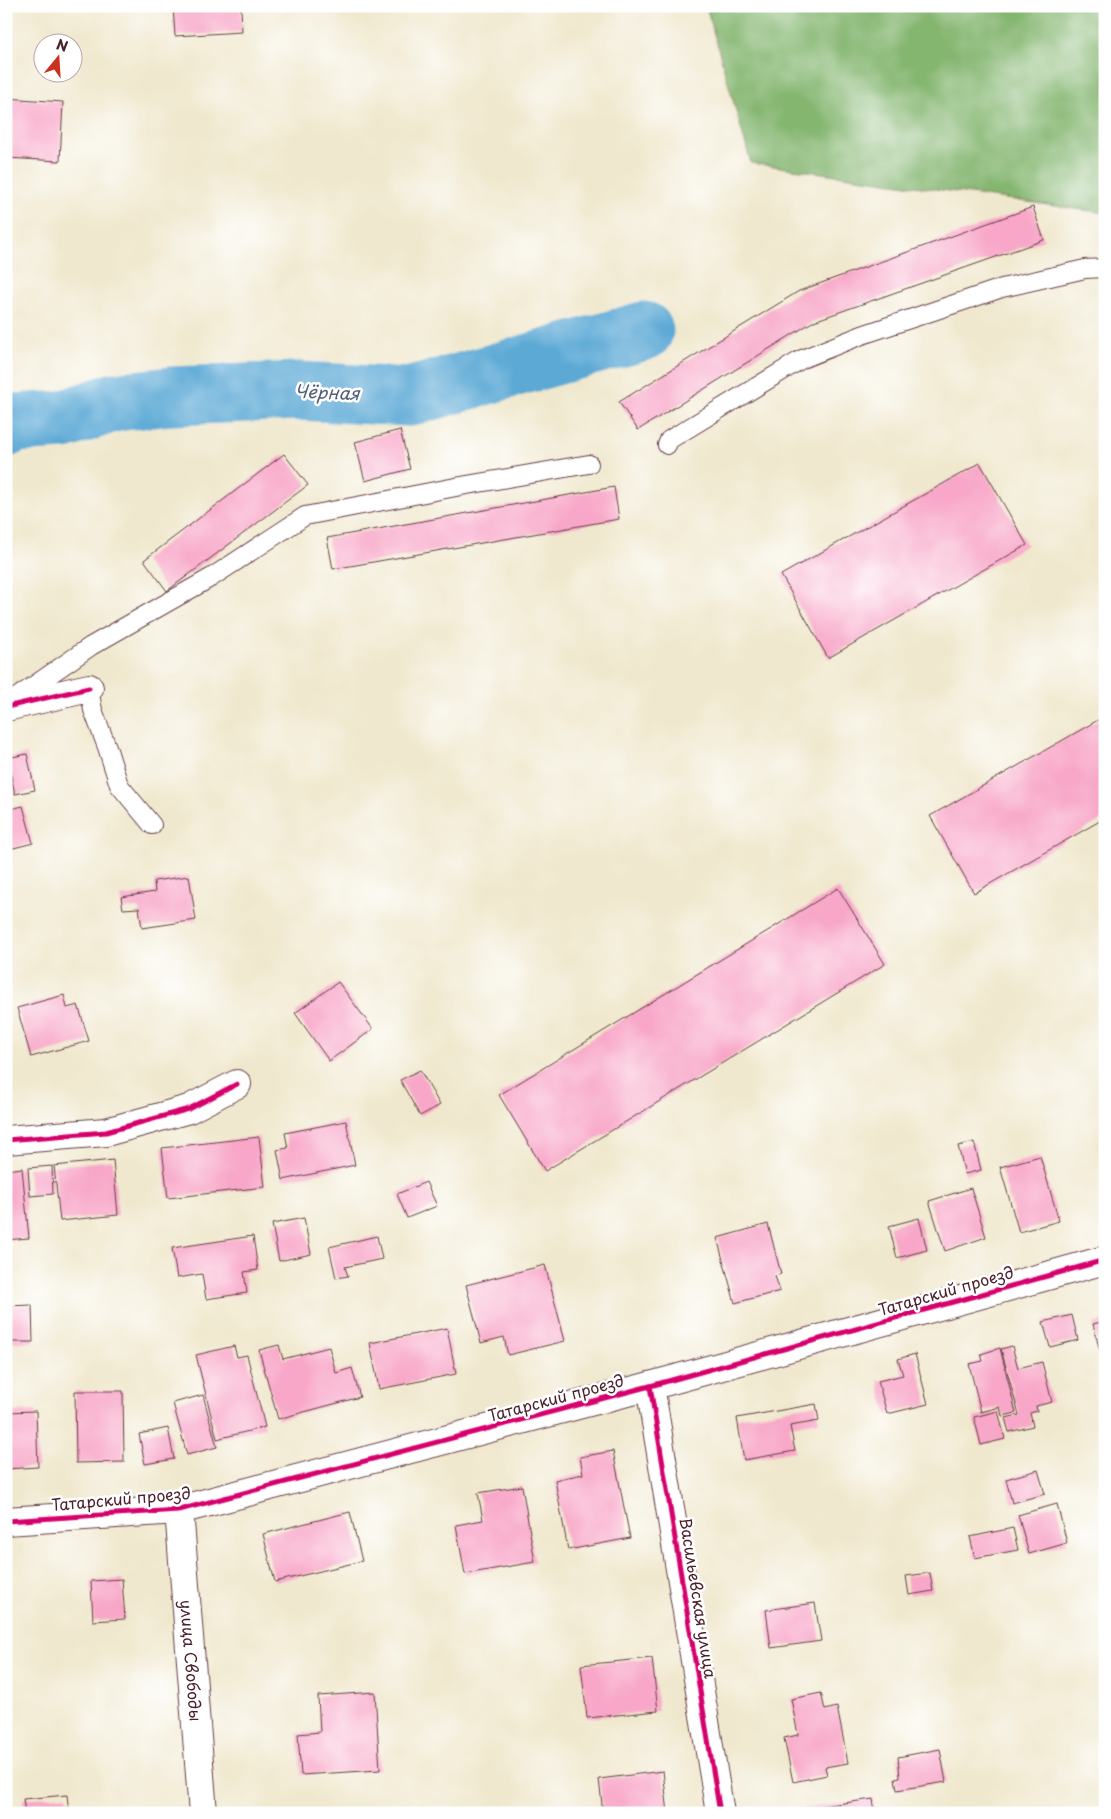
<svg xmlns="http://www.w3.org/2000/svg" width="1111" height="1819" font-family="'Playpen Sans',sans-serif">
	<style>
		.forest { fill: #84b66f; stroke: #676a4d }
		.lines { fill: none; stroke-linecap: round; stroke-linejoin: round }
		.river { stroke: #5ca9d5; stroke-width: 59 }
		.building { fill: #f8a7c8 }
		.lane-casing { stroke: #633d43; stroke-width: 20 }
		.street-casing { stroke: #633d43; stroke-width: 30 }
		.lane { stroke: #fff; stroke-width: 18 }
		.street { stroke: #fff; stroke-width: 28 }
		.cycleway-casing { stroke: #fff; stroke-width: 8 }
		.cycleway { stroke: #d6006c; stroke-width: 5 }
		.labels { text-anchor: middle; stroke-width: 5; stroke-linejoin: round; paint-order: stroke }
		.street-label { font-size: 16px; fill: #4a1f2b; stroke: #fff }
		.water-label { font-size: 18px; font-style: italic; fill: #525d77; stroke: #fff }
	</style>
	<rect width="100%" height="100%" fill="#fff"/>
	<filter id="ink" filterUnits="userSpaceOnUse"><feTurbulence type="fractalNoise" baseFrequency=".02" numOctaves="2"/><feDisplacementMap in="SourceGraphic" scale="10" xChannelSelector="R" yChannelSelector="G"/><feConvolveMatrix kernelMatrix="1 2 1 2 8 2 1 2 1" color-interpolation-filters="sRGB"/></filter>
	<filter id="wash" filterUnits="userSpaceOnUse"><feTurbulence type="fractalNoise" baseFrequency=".0096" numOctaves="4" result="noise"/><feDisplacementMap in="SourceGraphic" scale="20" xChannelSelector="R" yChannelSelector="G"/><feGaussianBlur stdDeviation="1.12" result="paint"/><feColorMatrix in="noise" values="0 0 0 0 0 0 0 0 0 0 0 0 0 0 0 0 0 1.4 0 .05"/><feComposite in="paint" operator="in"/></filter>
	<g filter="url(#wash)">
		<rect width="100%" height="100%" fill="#f0e8ce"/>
		<path class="forest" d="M706,6H1105V213L751,163Z"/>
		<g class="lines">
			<path class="river" d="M6,428L14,423L63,420L115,402L171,396L299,391L409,397L644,331"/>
		</g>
		<g id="blocks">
			<g class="building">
				<path d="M173,6H241L242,32L175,36Z"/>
				<path d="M6,98L63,102L60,161L6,158Z"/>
				<path d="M1033,207L1044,240L814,321L638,430L619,402L799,291Z"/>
				<path d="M400,430L410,469L365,481L355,442Z"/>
				<path d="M284,454L308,485L167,591L144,560Z"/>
				<path d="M980,463L1027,545L828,658L781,575Z"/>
				<path d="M614,487L619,519L333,569L327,538Z"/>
				<path d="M1105,716V818L974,893L930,816Z"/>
				<path d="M27,754L35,790L15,794L7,758Z"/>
				<path d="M23,806L33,843L6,850V810Z"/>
				<path d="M189,876L196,920L142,928L139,908L123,909L121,897L155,892L154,881Z"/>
				<path d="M838,888L885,964L545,1171L499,1095Z"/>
				<path d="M338,982L373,1029L329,1061L295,1013Z"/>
				<path d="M64,995L67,1008L78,1005L89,1041L31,1057L17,1008Z"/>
				<path d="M420,1070L440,1105L420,1116L400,1080Z"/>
				<path d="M346,1121L355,1165L283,1180L277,1150L288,1148L285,1133Z"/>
				<path d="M259,1137L265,1187L168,1198L162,1148Z"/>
				<path d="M974,1142L981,1170L965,1174L958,1146Z"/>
				<path d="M1040,1156L1059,1221L1019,1232L1000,1167Z"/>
				<path d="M113,1160L118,1215L60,1221L54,1166Z"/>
				<path d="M52,1166L53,1194L30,1196L28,1168Z"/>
				<path d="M22,1168L29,1238L6,1240V1170Z"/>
				<path d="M426,1182L437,1206L407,1218L397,1194Z"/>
				<path d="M971,1188L986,1237L945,1251L929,1201Z"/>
				<path d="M304,1218L311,1254L279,1261L272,1224Z"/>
				<path d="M919,1218L927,1250L897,1258L889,1226Z"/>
				<path d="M768,1224L781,1274L775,1276L780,1291L735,1303L717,1238Z"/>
				<path d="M253,1236L258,1270L244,1272L247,1293L206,1299L202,1274L177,1278L172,1248Z"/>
				<path d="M377,1236L382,1259L345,1267L348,1276L336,1278L329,1247Z"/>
				<path d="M545,1265L565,1341L508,1355L504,1337L481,1343L466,1285Z"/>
				<path d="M32,1305L33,1342H6V1306Z"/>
				<path d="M1072,1315L1078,1340L1050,1347L1043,1322Z"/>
				<path d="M1105,1321V1367H1104L1093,1324Z"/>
				<path d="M447,1328L456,1374L379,1389L370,1343Z"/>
				<path d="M279,1345L283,1359L329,1347L336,1373L352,1368L360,1397L278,1419L259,1350Z"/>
				<path d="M234,1346L237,1357L247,1355L265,1427L217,1439L196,1355Z"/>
				<path d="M1012,1346L1018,1368L1042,1362L1052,1402L1036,1406L1037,1411L1030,1413L1033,1426L1009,1432L1005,1418L1019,1415L1001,1349Z"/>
				<path d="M1000,1348L1016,1413L1002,1416L1000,1407L981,1412L969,1364L983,1361L981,1354Z"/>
				<path d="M915,1354L928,1404L887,1414L878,1381L903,1375L898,1359Z"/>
				<path d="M75,1391H123L124,1462L76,1463Z"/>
				<path d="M203,1395L217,1447L187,1455L173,1403Z"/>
				<path d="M816,1404L819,1421L790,1426L795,1451L744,1460L737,1418Z"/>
				<path d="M36,1411L38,1467L6,1469V1412Z"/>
				<path d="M998,1411L1005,1439L981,1445L974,1417Z"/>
				<path d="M168,1428L174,1459L145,1464L139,1434Z"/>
				<path d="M613,1451L630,1538L568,1550L555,1480L583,1474L580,1457Z"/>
				<path d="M1038,1470L1045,1494L1012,1503L1006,1479Z"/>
				<path d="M522,1486L535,1562L465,1574L456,1525L483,1520L478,1493Z"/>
				<path d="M1057,1504L1067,1543L1029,1554L1018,1515Z"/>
				<path d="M350,1512L362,1561L275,1582L263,1534Z"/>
				<path d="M1013,1528L1018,1550L975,1558L970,1537Z"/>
				<path d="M930,1573L933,1591L909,1595L906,1576Z"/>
				<path d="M122,1579L125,1619L93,1621L91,1581Z"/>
				<path d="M815,1603L821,1641L771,1648L766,1610Z"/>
				<path d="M652,1658L658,1711L587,1718L581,1665Z"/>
				<path d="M375,1692L380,1770L301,1775L298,1734L320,1732L318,1696Z"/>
				<path d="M821,1693L825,1710L837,1707L848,1763L825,1767L827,1775L793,1782L784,1738L798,1735L791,1699Z"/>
				<path d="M940,1749L946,1782L897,1790L895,1778L900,1777L898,1757Z"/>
				<path d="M663,1771L668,1813H603L599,1779Z"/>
				<path d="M67,1795L69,1813H25L23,1799Z"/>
				<path d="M873,1799L875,1813H779V1812Z"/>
			</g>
		</g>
	</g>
	<g filter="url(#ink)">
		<use href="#blocks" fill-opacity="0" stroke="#633d43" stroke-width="1"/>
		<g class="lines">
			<g class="lane-casing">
				<g id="lane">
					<path d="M667,445L669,440L802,359L862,335L1002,288L1085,269L1105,268"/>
					<path d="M89,688L93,710L107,747L119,785L152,825"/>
					<path d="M13,700L91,646L212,577L305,516L461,486L589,464"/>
				</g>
			</g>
			<g class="street-casing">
				<g id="street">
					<path d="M6,707L89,688"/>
					<path d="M6,1140L106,1132L189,1109L237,1084"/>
					<path d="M650,1386L720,1813"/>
					<path id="s1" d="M179,1510L203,1813"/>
					<path d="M6,1521L179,1510L650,1386L1105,1260"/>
				</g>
			</g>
			<use href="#lane" class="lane"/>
			<use href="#street" class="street"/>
			<g class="cycleway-casing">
				<g id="cycleway">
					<path d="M6,707L89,688"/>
					<path d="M6,1140L106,1132L189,1109L237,1084"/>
					<path d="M650,1386L720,1813"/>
					<path d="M6,1521L179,1510L650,1386L1105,1260"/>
				</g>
			</g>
			<use href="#cycleway" class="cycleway"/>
		</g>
	</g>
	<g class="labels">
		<g class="street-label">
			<text transform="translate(946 1291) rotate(-16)" y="6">Татарский проезд</text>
			<text transform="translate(556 1398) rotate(-15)" y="6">Татарский проезд</text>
			<text transform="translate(121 1499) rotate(-5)" y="6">Татарский проезд</text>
			<text transform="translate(698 1598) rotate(81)" y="6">Васильевская улица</text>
			<text dy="6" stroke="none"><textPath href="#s1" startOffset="151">улица Свободы</textPath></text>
		</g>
		<g class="water-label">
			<text transform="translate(327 393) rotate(2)" y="6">Чёрная</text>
		</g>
	</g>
	<rect width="1111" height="1819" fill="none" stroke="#fff" stroke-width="25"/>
	<g transform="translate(58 58) rotate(18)"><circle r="24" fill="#ffffff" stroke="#b7a5aa"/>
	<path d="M0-4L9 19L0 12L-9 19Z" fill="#c8321e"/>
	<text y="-8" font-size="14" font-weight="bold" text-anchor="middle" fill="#4a1f2b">N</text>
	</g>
</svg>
